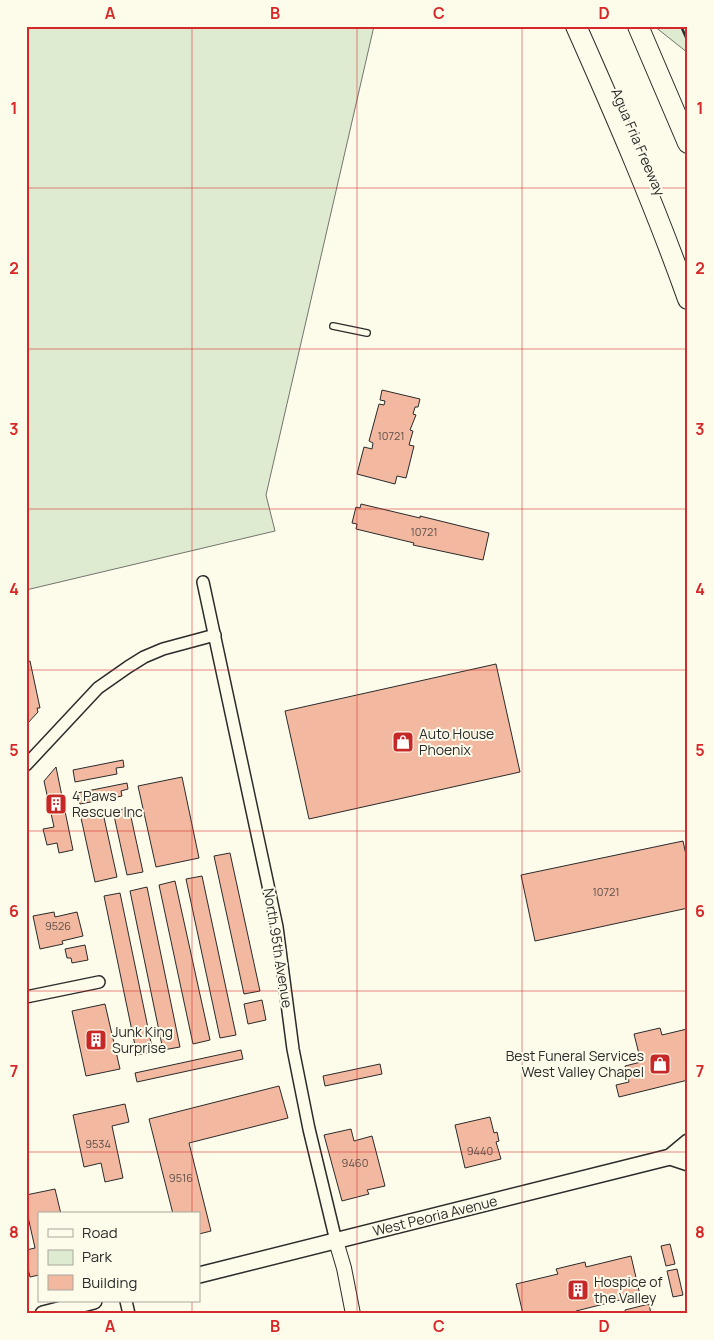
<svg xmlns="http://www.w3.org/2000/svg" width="714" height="1340" font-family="Manrope,sans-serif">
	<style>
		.green { fill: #deebd1; stroke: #74746e }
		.building { fill: #f2b8a0; stroke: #2b2b2b }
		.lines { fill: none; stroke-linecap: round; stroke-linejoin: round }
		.service-casing { stroke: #2b2b2b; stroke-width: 8 }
		.minor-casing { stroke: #2b2b2b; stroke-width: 14 }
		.tertiary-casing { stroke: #2b2b2b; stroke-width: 16 }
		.secondary-casing { stroke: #2b2b2b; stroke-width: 18 }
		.motorway-casing { stroke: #2b2b2b; stroke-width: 22 }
		.service { stroke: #fdfbea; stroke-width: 5.5 }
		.minor { stroke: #fdfbea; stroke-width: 11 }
		.tertiary { stroke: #fdfbea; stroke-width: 14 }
		.secondary { stroke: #fdfbea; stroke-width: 15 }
		.motorway { stroke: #fdfbea; stroke-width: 20 }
		.wall { stroke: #2b2b2b; stroke-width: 2.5 }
		.grid { fill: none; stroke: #d62828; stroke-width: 1; stroke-opacity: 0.55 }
		.labels { text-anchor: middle; stroke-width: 4; stroke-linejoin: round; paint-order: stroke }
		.number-label { font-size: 11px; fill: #5d4e48 }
		.street-label { font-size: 14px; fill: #2b2b2b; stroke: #fdfbea }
		.poi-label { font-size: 14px; fill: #2b2b2b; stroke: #fdfbea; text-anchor: start }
		.neatline { fill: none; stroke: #d62828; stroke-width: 2 }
		.grid-label { font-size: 16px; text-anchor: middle; font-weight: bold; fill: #d62828 }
	</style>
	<rect width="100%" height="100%" fill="#fdfbea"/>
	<g class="green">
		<path d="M26,26H374L266,495L275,531L26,590Z"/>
		<path d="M654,26H688V53Z"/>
	</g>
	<g class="building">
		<path d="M382,390L420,399L418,407H415L413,414L416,415L410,430L413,431L409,445L414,446L406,478L397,476L395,484L357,474L364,447L372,449L373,443L369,441L379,404L384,405L385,401L380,400Z"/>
		<path d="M361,504L420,518V516L489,533L483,560L413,545L414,543L356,529L357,524L352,523L356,507L360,508Z"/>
		<path d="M30,661L40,708H37L38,712L26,725V662Z"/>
		<path d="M496,664L520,772L309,819L285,711Z"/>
		<path d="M123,760L124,767L116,768L117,774L75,782L73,770Z"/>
		<path d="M56,767L73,850L59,853L57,843L47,845L43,829L54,827L44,781Z"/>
		<path d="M182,777L199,858L156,867L138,786Z"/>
		<path d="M127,783L128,789L121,791L122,796L80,804L77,793Z"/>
		<path d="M129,808L143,872L127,875L113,811Z"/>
		<path d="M103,813L117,877L95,882L81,818Z"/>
		<path d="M683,841L688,864V908L535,941L521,875Z"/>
		<path d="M230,853L260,991L244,994L214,856Z"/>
		<path d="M202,876L236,1035L220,1038L186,879Z"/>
		<path d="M175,881L210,1040L193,1044L159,885Z"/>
		<path d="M147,887L180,1047L163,1050L130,891Z"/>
		<path d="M120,893L153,1052L137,1055L104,896Z"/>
		<path d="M54,912L55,917L77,912L83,936L62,941L63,944L40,949L33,916Z"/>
		<path d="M85,945L88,960L72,963L71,958H67L65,949Z"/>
		<path d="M262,1000L266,1020L248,1024L244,1004Z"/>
		<path d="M105,1004L120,1069L86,1076L72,1011Z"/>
		<path d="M660,1028L662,1035L687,1029L688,1080L619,1097L616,1085L629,1082L625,1066L641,1062L634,1034Z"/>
		<path d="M241,1050L243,1059L137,1082L135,1073Z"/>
		<path d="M380,1064L382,1074L325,1086L323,1076Z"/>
		<path d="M279,1086L288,1118L189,1143L211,1231L199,1234V1214H173L149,1119Z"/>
		<path d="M125,1104L129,1122L112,1126L123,1178L105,1182L101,1163L84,1167L73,1115Z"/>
		<path d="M490,1117L494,1133L497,1132L499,1141L496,1142L501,1159L465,1168L455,1125Z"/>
		<path d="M351,1129L354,1141L372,1136L385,1186L367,1190L369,1194L342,1201L324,1135Z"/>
		<path d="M55,1189L61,1214H39V1275L30,1277L26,1260V1250L35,1248L26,1208V1195Z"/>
		<path d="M670,1244L675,1264L666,1266L661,1246Z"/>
		<path d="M631,1256L640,1295L576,1311L577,1314H523L516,1284L558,1274L556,1269L585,1262L586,1267Z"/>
		<path d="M677,1269L683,1295L673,1297L667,1271Z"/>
		<path d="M649,1304L651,1314H626L625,1310Z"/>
	</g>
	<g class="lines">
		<g class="service-casing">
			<path id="service" d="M333,326L367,333"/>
		</g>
		<g class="minor-casing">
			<g id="minor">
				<path d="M203,582L277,927L293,1049L309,1129L336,1241"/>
				<path d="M26,765L98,688L128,667L144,657L163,649L215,635"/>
				<path d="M26,997L99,982"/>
				<path d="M126,1301L129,1314"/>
			</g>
		</g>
		<g class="tertiary-casing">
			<path id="tertiary" d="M336,1241L344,1268L353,1314"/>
		</g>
		<g class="secondary-casing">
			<g id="secondary">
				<path d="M670,1157L688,1163"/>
				<path d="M199,1275L670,1157L688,1142"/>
				<path d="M43,1314L94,1301"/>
			</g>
		</g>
		<g class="motorway-casing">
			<g id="motorway">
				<path d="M576,26C616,116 655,206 688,299"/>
				<path d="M638,26L688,143"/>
			</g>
		</g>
		<use href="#service" class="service"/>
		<use href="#minor" class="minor"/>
		<use href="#tertiary" class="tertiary"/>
		<use href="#secondary" class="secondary"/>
		<use href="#motorway" class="motorway"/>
		<path class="wall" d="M681,26L688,42"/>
	</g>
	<path class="grid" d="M192,26V1214M357,26V1314M522,26V1314M26,188H688M26,349H688M26,509H688M26,670H688M26,831H688M26,991H688M26,1152H688M192,1301V1314"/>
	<defs>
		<g id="shop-square" transform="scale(1.125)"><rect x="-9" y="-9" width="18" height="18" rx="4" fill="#c62828" stroke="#fdfbea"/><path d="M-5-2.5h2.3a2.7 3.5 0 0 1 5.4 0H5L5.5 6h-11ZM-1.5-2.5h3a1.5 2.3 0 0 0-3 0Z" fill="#fff"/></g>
		<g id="building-square" transform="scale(1.125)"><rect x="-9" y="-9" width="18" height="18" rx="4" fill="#c62828" stroke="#fdfbea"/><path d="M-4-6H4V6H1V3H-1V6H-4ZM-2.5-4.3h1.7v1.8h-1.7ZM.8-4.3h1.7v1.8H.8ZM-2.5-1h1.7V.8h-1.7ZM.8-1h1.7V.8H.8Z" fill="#fff"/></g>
	</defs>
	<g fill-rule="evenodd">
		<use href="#shop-square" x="403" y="742"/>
		<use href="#building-square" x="56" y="804"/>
		<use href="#building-square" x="96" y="1040"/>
		<use href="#shop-square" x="660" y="1064"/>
		<use href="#building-square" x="578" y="1290"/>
	</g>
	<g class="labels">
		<g class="number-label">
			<text x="391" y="440">10721</text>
			<text x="424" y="536">10721</text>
			<text x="606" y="896">10721</text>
			<text x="58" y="930">9526</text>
			<text x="98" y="1148">9534</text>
			<text x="480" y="1155">9440</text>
			<text x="355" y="1167">9460</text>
			<text x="181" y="1182">9516</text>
		</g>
		<g class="street-label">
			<text transform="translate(638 142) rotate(67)" y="5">Agua Fria Freeway</text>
			<text transform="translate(278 948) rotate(81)" y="5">North 95th Avenue</text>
			<text transform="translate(435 1216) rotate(-14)" y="5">West Peoria Avenue</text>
		</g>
		<g class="poi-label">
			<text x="419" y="739">Auto House<tspan x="419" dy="16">Phoenix</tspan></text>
			<text x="72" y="801">4 Paws<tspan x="72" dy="16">Rescue Inc</tspan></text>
			<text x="112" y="1037">Junk King<tspan x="112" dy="16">Surprise</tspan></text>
			<text x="644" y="1061" text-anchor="end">Best Funeral Services<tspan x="644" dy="16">West Valley Chapel</tspan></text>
			<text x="594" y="1287">Hospice of<tspan x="594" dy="16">the Valley</tspan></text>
		</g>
	</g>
	<rect width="714" height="1340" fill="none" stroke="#fdfbea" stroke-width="55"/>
	<rect x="38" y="1212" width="162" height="90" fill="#fdfbea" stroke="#a9a89e"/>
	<rect x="48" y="1229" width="25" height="8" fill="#fdfbea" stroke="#a9a89e"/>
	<text x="82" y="1238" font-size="15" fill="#2b2b2b">Road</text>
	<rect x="48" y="1250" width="25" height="15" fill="#deebd1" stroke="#a9a89e"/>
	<text x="82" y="1262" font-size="15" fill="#2b2b2b">Park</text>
	<rect x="48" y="1275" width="25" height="15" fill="#f2b8a0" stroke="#a9a89e"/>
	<text x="82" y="1288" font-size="15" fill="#2b2b2b">Building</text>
	<rect x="28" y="28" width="658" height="1284" class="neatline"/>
	<g class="grid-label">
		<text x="110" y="19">A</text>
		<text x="275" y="19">B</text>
		<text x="439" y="19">C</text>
		<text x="604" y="19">D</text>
		<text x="14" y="114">1</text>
		<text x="700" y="114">1</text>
		<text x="14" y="274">2</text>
		<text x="700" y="274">2</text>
		<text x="14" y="435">3</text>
		<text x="700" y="435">3</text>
		<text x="14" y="595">4</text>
		<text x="700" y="595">4</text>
		<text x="14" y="756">5</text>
		<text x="700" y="756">5</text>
		<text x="14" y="917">6</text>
		<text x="700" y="917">6</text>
		<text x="14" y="1077">7</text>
		<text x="700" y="1077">7</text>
		<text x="14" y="1238">8</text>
		<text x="700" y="1238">8</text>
		<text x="110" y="1332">A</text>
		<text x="275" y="1332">B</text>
		<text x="439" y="1332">C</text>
		<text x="604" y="1332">D</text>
	</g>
</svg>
